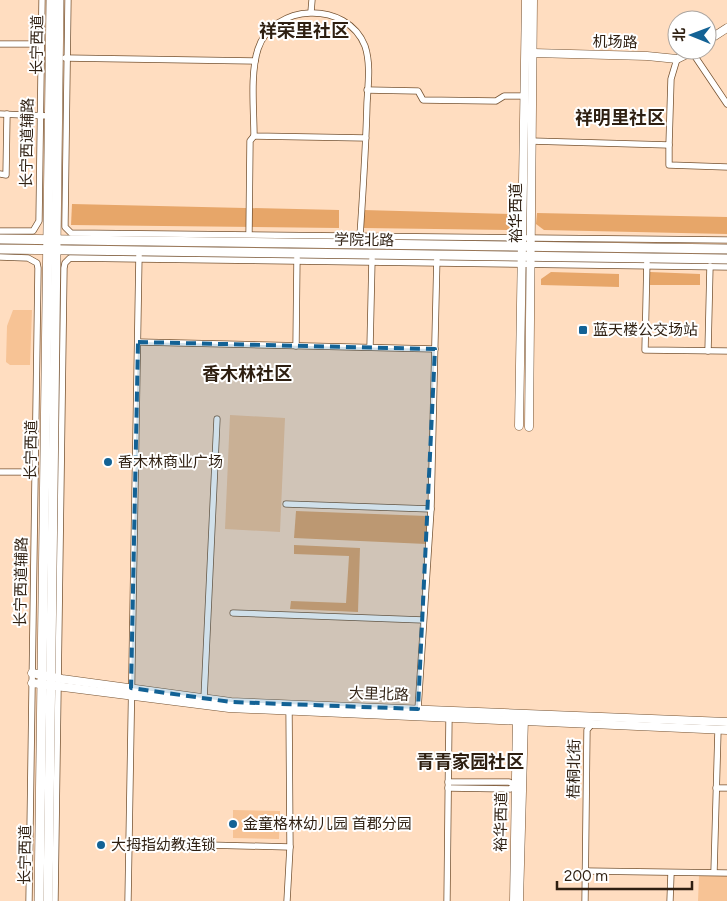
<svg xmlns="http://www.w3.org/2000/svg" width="727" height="901" font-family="Figtree,'Noto Sans SC',sans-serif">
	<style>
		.green { fill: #f7c395 }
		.forest { fill: #e7a669 }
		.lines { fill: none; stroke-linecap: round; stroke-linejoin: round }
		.street-casing { stroke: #765332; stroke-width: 7 }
		.secondary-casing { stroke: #765332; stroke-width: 9 }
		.primary-casing { stroke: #765332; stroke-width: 10 }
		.street { stroke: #fff; stroke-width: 5.5 }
		.secondary { stroke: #fff; stroke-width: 8 }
		.primary { stroke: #fff; stroke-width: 9 }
		.marked { fill: #136295; fill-opacity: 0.2; stroke: #136295; stroke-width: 4; stroke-dasharray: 10 6; stroke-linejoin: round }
		.poi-dot { fill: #136295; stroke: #fff; stroke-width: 2 }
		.labels { text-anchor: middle; stroke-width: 4; stroke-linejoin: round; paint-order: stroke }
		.street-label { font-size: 15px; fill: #2e1f11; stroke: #fff }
		.poi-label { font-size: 15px; fill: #2e1f11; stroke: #fff; text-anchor: start }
		.quarter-label { font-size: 18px; font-weight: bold; fill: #2e1f11; stroke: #fff }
	</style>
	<rect width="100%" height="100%" fill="#ffddc0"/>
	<g class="green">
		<path d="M13,310H32L30,365H10L6,362L7,326Z"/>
		<path d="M230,415L285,418L280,532L225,529Z"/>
		<path d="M233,810L280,811L279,839L233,838Z"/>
		<path d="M699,876H727V901H698Z"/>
	</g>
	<g class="forest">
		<path d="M72,204L339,210V228L71,225Z"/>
		<path d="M363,210L513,214L511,228L508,230L363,228Z"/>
		<path d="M537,213L727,217V234L544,230L536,224Z"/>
		<path d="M551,272L619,274V287L541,285V279Z"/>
		<path d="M650,272L700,274V285H650Z"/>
		<path d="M296,511L427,516L426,544L294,538Z"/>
		<path d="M294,545L360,548L358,612L290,609L291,601L346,603L349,556L294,554Z"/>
	</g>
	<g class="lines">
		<g class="street-casing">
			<g id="street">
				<path d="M68,0L65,222V227L71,233L727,240"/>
				<path d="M311,12L312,0"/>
				<path d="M0,44H41"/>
				<path d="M692,52L727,104"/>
				<path d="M65,58L255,61"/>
				<path d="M367,90L418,91L423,100L496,101L504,96H524"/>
				<path d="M0,114L49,116"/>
				<path d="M531,141L669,145L671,79L677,59"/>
				<path d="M669,145V165L727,167"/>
				<path d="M0,174L6,175L7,114"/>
				<path d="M0,231H33L39,221L42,0"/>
				<path d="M249,234L250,141L254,136"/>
				<path d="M360,236C363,191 366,147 367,103C368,85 371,64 365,46C347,0 273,3 258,49C250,73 254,111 254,136L366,138"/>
				<path d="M0,257L28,258L37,263L38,268L29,901"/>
				<path d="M647,258L645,350L727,351"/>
				<path d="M138,342L435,349"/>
				<path d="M296,346L297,257"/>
				<path d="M370,347L372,259"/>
				<path d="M708,351L710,266"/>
				<path d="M0,472H35"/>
				<path d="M286,504L431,509"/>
				<path d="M233,613L423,620"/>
				<path d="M204,699L217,419"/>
				<path d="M418,709L431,509L437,255"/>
				<path d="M448,782H509L515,785"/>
				<path d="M448,788L510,789L515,785"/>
				<path d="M716,788H727"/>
				<path d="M128,843L290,847"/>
				<path d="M585,871L727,873"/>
				<path d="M714,872L718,730"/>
				<path d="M55,901L64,268L65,263L70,258L139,259L727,267"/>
				<path d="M128,901L139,255"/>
				<path d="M287,901L290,847L289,708"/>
				<path d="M447,901L449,717"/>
				<path d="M585,901L587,730L591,725"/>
				<path d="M670,901L671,873"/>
			</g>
		</g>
		<g class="secondary-casing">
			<g id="secondary">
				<path d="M707,41L727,28"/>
				<path d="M533,53L647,56L677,59L695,50"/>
				<path d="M519,426L526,0"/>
				<path d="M529,427L533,0"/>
				<path d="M32,673L62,679L231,702L727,722"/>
				<path d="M32,683L229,708L727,730"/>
				<path d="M514,901L517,716"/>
				<path d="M519,901L524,718"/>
			</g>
		</g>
		<g class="primary-casing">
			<g id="primary">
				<path d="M0,239L727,249"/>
				<path d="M0,249L727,259"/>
				<path d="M39,901L51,0"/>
				<path d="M48,901L59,0"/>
			</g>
		</g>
		<use href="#street" class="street"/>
		<use href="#secondary" class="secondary"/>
		<use href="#primary" class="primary"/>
	</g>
	<path class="marked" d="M138,342L435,349L418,709L231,702L131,688Z"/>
	<g class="poi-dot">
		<rect x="578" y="325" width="10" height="10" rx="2.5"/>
		<circle cx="108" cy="462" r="5"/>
		<circle cx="233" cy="824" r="5"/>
		<circle cx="101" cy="845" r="5"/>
	</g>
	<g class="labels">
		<g class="street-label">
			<text transform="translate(615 42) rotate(1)" y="5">机场路</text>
			<text transform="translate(37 45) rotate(-89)" y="5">长宁西道</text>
			<text transform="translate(27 143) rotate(-89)" y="5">长宁西道辅路</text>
			<text transform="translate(516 213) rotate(-90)" y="5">裕华西道</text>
			<text transform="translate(364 240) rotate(1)" y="5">学院北路</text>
			<text transform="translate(31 450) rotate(-89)" y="5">长宁西道</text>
			<text transform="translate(21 582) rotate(-89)" y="5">长宁西道辅路</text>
			<text transform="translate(379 694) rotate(2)" y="5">大里北路</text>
			<text transform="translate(574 769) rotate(-89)" y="5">梧桐北街</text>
			<text transform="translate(501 822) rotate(-89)" y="5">裕华西道</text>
			<text transform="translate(25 855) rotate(-89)" y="5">长宁西道</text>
		</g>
		<g class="poi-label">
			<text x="593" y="335">蓝天楼公交场站</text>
			<text x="118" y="467">香木林商业广场</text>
			<text x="243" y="829">金童格林幼儿园 首郡分园</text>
			<text x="111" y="850">大拇指幼教连锁</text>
		</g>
		<g class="quarter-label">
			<text x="304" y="37">祥荣里社区</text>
			<text x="620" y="124">祥明里社区</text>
			<text x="247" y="380">香木林社区</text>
			<text x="470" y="768">青青家园社区</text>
		</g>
	</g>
	<g transform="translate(692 35) rotate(271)"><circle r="24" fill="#ffffff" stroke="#aba5a0"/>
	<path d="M0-4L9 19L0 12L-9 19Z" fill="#136295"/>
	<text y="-8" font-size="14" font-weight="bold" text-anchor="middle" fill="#2e1f11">北</text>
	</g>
	<path d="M557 881v8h135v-8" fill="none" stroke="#2e1f11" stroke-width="2.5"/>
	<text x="564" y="881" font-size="15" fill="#2e1f11" stroke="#ffffff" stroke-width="4" paint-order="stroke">200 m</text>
</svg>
